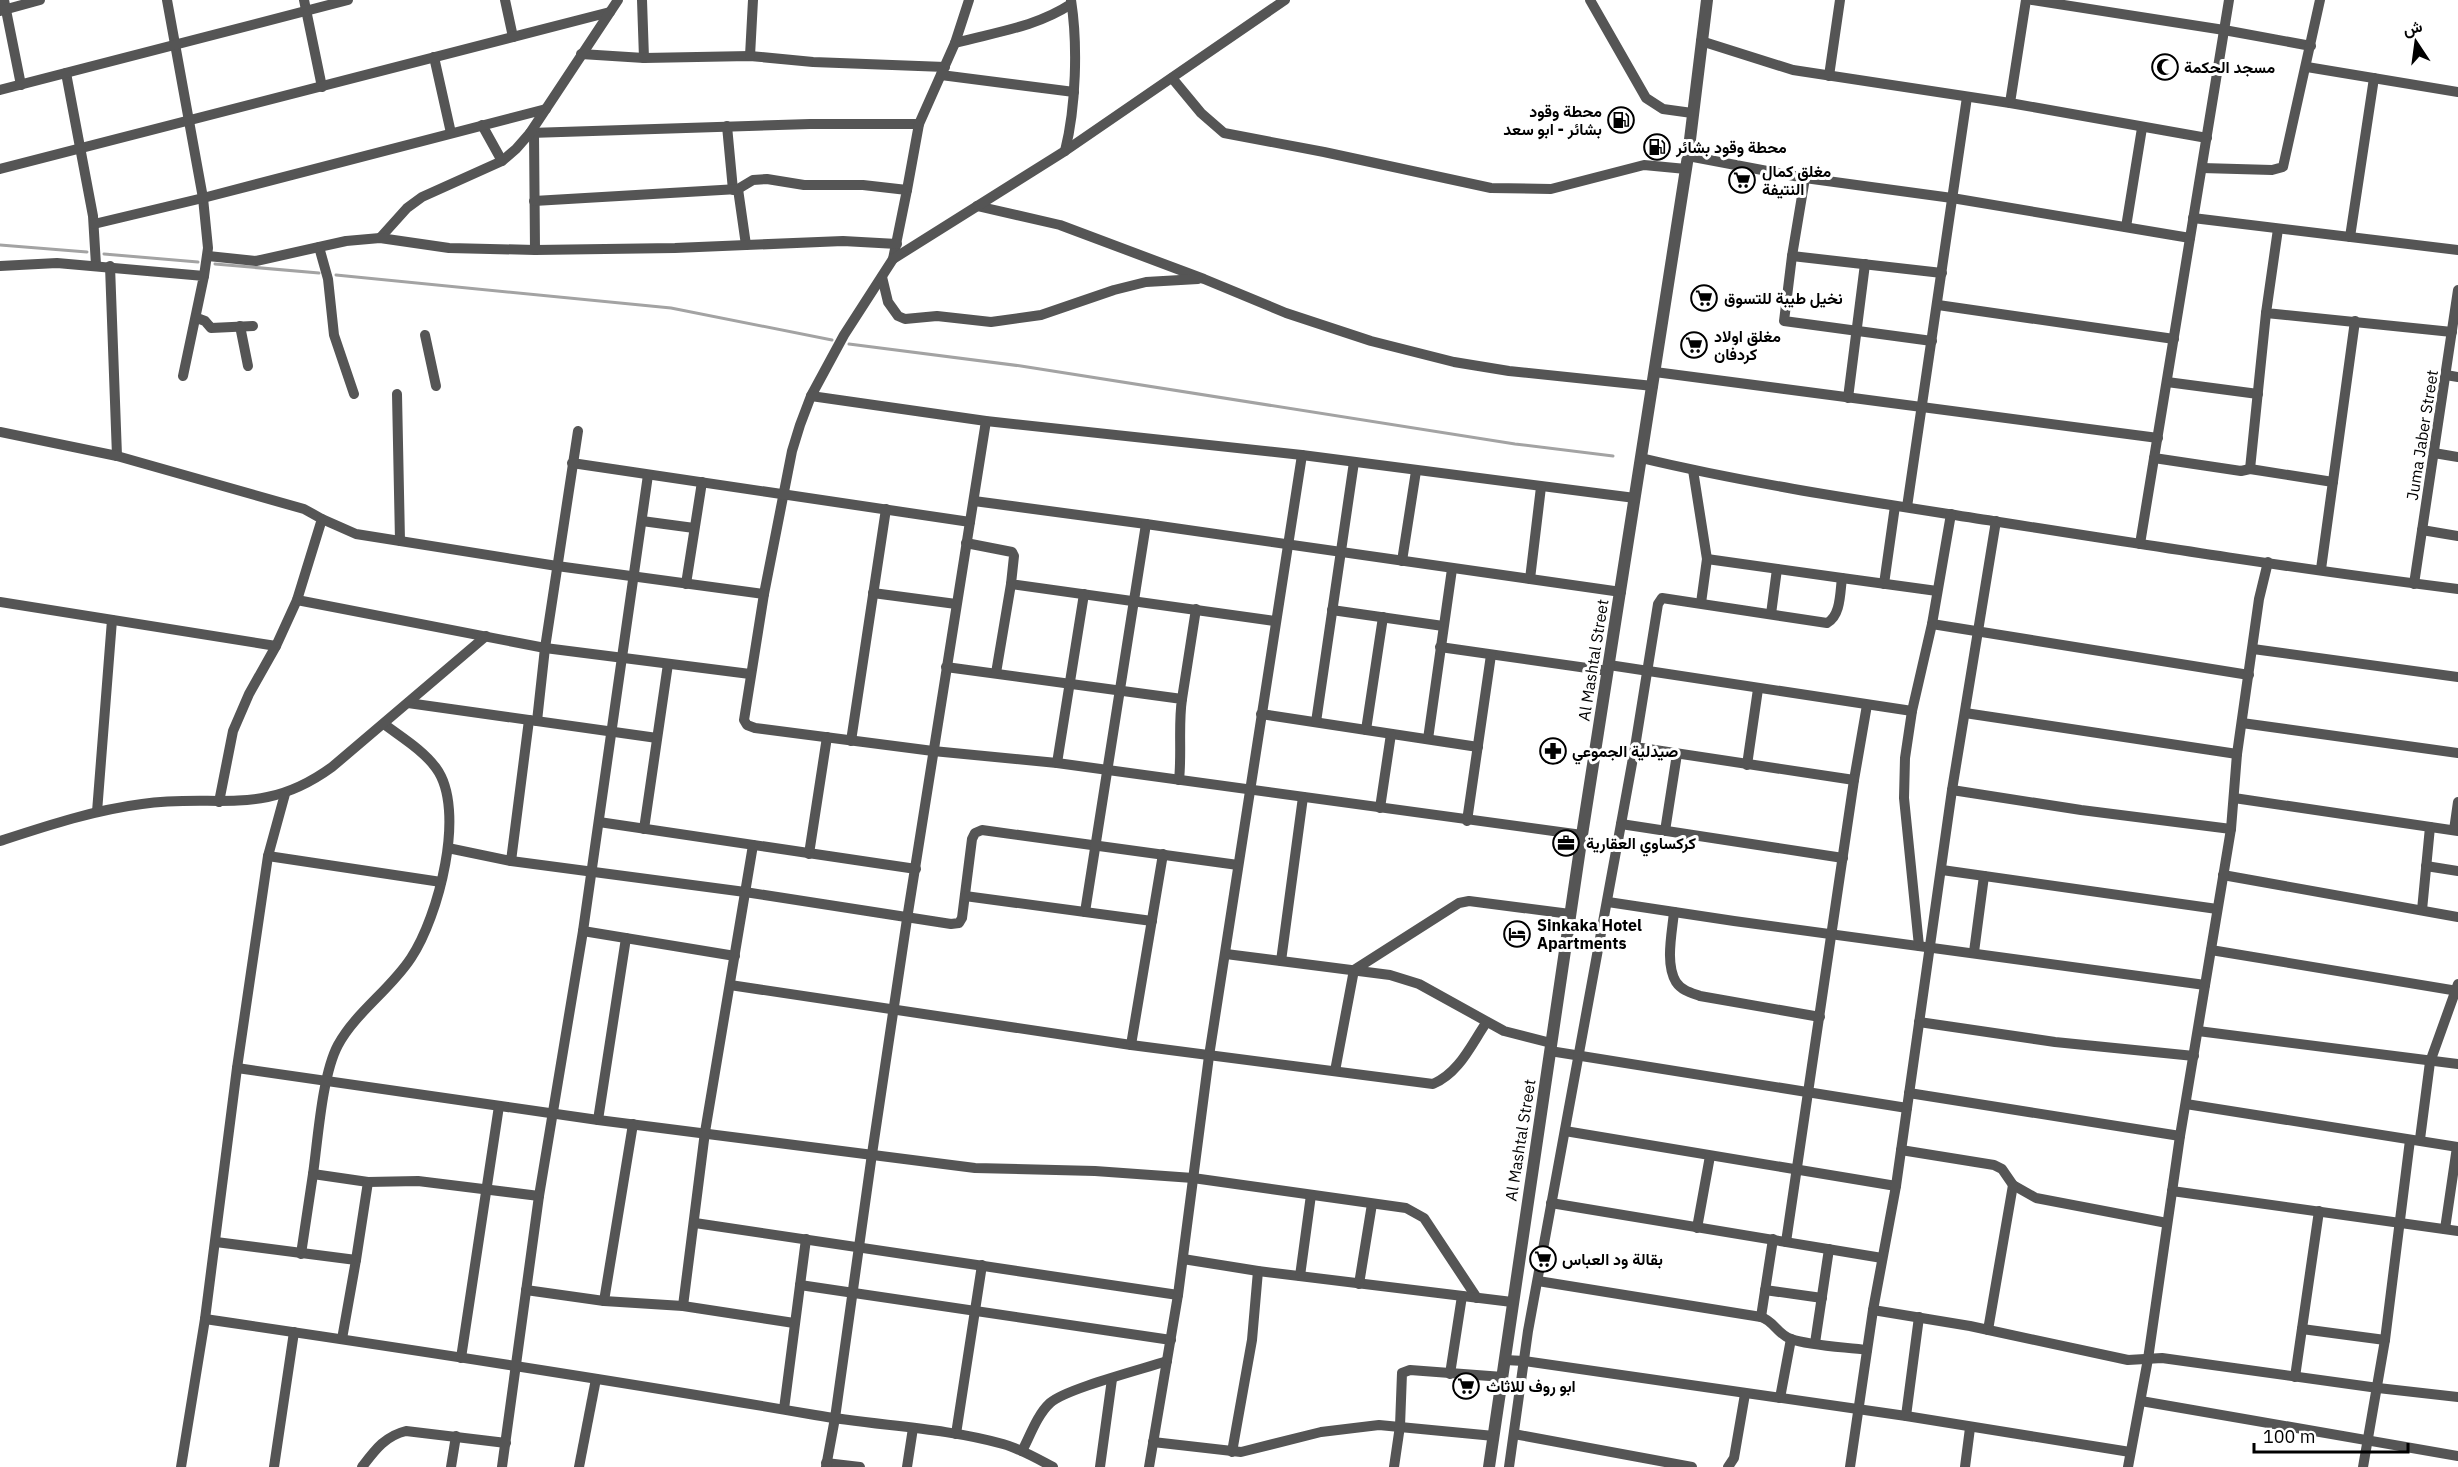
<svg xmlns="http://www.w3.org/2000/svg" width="2458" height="1467" font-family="'IBM Plex Sans',Vazirmatn,sans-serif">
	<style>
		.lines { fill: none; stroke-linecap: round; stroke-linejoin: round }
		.stream { stroke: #a3a3a3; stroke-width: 3 }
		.minor { stroke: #555; stroke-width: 10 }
		.tertiary { stroke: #555; stroke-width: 12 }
		.labels { text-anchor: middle; stroke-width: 6; stroke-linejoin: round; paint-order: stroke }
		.poi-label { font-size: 16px; font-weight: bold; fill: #000; stroke: #fff; text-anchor: start }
		.street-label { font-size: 16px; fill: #000; stroke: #fff }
	</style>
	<rect width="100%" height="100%" fill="#fff"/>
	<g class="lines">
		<g class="stream">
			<path d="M0,245L87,252"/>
			<path d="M104,254L198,262"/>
			<path d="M215,264L319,273"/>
			<path d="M336,275L671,308L832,340"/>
			<path d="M849,344L1021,366L1515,444L1613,456"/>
		</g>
		<g class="minor">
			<path d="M4,0L21,85"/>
			<path d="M167,0L203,198L208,248L204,276"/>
			<path d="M304,0L322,87"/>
			<path d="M505,0L513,37"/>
			<path d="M642,0L644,58"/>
			<path d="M1590,0L1646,98L1663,109L1692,113"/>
			<path d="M2032,0L2224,30L2311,46"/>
			<path d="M0,11L40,0"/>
			<path d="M1701,41L1793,70L2010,103L2207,138"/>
			<path d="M955,43C996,32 1036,27 1071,4"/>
			<path d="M581,54L644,58L750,56L813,62L945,67"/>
			<path d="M750,56L753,0"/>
			<path d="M434,57L451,133"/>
			<path d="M2307,67L2458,92"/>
			<path d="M66,73L93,216L96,265"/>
			<path d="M941,75L1074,92"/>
			<path d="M1829,76L1840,0"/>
			<path d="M1172,78L1201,113L1224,133L1324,152L1491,188L1551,189L1644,165L1686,169"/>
			<path d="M0,90L348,0"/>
			<path d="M2010,103L2026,0"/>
			<path d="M482,125L502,161"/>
			<path d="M727,126L733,190"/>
			<path d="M530,133L810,124H919"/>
			<path d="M534,133L535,250"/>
			<path d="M1065,151C1076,107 1078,45 1071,0"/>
			<path d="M1688,156L1805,178L1952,198L2190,238"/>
			<path d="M2202,168L2272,170L2283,167L2320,0"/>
			<path d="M0,169L610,12"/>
			<path d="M1805,178L1792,256L1784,321L1932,341"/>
			<path d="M738,189L753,180L767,179L804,185H863L907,190L893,259L844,335L811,396L800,425L792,451L764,594L744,720L747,725L755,728L933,751L1057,763L1582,835"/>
			<path d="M907,190L919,124L955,43L969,0"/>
			<path d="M534,201L738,189L746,245"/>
			<path d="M977,206L1060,225L1204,279L1286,313L1371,341L1454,362L1509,371L1653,386"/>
			<path d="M2193,218L2458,250"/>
			<path d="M94,224L203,198L546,109"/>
			<path d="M2126,227L2142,128"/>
			<path d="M2278,229L2266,313L2452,332"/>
			<path d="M2350,237L2374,78"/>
			<path d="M380,238L407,208L422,197L502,161L516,149L530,133L618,0"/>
			<path d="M319,247L328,279L334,335L354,394"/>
			<path d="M208,256L256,261L346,241L380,238L449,248L535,250L675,248L843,241L897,244"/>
			<path d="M1792,256L1942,273"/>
			<path d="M893,259L1065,151L1285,0"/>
			<path d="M0,266L57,263L204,276L183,376"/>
			<path d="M110,266L117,456"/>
			<path d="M882,277L888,302L898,316L905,319L937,316L991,322L1041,315L1114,290L1146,282L1198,279"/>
			<path d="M1938,305L2174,339"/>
			<path d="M197,318L205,321L211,328L253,326"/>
			<path d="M240,326L248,366"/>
			<path d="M425,335L436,386"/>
			<path d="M1655,372L2158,438"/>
			<path d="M2446,375L2458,377"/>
			<path d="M2167,382L2258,394"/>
			<path d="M397,394L400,541"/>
			<path d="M811,396L986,421L1302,455L1635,498"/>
			<path d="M1848,398L1865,264"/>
			<path d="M0,432L117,456L304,509L322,519L297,600L276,646L249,694L233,731L219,802"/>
			<path d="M2434,453L2458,457"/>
			<path d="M1641,458C1759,486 1879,503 1999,522C2152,546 2305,570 2458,589"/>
			<path d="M2154,458L2241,471L2250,469L2333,482"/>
			<path d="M572,463L970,522"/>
			<path d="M2250,469L2266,313"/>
			<path d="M1693,470L1707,559"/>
			<path d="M974,501L1146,524"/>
			<path d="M1907,507L1967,97"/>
			<path d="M322,519L356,534L557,566L764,594"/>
			<path d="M642,521L694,528"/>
			<path d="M2422,530L2458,536"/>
			<path d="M966,543L1012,552L1014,556L1011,584L1275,621"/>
			<path d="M2140,544L2229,0"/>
			<path d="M1402,561L1416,471"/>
			<path d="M2321,569L2355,321"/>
			<path d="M1530,579L1541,487"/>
			<path d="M686,584L702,482"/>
			<path d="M1884,584L1895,506"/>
			<path d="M2414,584L2458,290"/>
			<path d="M873,593L956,604"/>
			<path d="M297,600L545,648L750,674"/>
			<path d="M0,602L276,646"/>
			<path d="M1701,603L1707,559L1842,578"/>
			<path d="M1332,610L1443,626"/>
			<path d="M1771,614L1777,569"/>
			<path d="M1932,624L2249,675"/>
			<path d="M1440,647L1608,671"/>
			<path d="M2253,649L2458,677"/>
			<path d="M1609,665L1912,711"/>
			<path d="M946,667L1182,699C1178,726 1182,752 1179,780"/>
			<path d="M996,673L1011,584"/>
			<path d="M1182,699L1196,609"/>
			<path d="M408,703L657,738"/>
			<path d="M1965,713L2237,754"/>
			<path d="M1261,714L1478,747"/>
			<path d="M537,721L545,648L578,431"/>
			<path d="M1316,722L1354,462"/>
			<path d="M2242,723L2458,753"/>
			<path d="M384,724C401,737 423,750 436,768C467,810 438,918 411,958C390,990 356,1012 338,1045C322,1075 318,1139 313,1174L368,1182L418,1181L539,1196"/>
			<path d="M1366,730L1383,617"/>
			<path d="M1428,739L1452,569"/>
			<path d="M851,741L886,509"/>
			<path d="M1057,763L1084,594"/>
			<path d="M1747,765L1758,689"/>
			<path d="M1854,780L1867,705"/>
			<path d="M1952,790L2081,810L2231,829"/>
			<path d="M2234,798L2458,831"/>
			<path d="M1380,808L1391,734"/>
			<path d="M97,812L112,620"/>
			<path d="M1467,821L1491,655"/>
			<path d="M599,822L916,869"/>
			<path d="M1621,824L1635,747"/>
			<path d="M644,829L668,664"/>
			<path d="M2454,830L2458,802"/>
			<path d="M1665,831L1677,754"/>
			<path d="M0,841C46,826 94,810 142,804C218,793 262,818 332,767L486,636"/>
			<path d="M448,848L511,861L745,892L951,924L959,923L962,918L972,839L975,833L982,830L1238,865"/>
			<path d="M809,854L827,737"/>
			<path d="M268,856L441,882"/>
			<path d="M511,861L529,720"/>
			<path d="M2426,866L2458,871"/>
			<path d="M1942,870L2217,909"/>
			<path d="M2223,875L2458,917"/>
			<path d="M965,896L1152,921"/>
			<path d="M1608,902L1734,921L2205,985"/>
			<path d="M2422,910L2430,827"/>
			<path d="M1085,912L1146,524L1621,592"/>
			<path d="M1674,912C1672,933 1665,964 1676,982C1682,991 1692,993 1700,996L1820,1017"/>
			<path d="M583,931L735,956"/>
			<path d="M1919,946L1904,798L1905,758L1912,711L1932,624L1951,514"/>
			<path d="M2211,950L2458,991"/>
			<path d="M1974,952L1984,876"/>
			<path d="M1226,954L1390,975L1419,984L1504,1031L1551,1043"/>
			<path d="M1281,961L1303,797"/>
			<path d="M730,985L1131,1045L1433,1084C1459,1073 1471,1045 1486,1023"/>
			<path d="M1919,1022L2055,1042L2194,1056"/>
			<path d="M2198,1031L2458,1064"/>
			<path d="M1131,1045L1163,854"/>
			<path d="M1550,1051L1907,1108"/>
			<path d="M237,1068L598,1120L975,1168L1095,1171L1193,1178L1406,1208L1424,1218L1477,1298"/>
			<path d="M1335,1071L1354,970L1459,903L1469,901L1570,914"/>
			<path d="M1909,1093L2180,1136"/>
			<path d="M2186,1104L2458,1147"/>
			<path d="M598,1120L626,938"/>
			<path d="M1565,1131L1896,1186"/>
			<path d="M2420,1139L2430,1062L2458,984"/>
			<path d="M1901,1150L1994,1165L2002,1169L2013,1185L2036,1198L2167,1223"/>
			<path d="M2172,1191L2458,1231"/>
			<path d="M1551,1203L1882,1258"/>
			<path d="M695,1223L1178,1295"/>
			<path d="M1697,1228L1710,1156"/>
			<path d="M2445,1229L2457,1147"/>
			<path d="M216,1242L356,1260L368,1182"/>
			<path d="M1786,1242L1854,780L1635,747L1658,604L1662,598L1827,623C1841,616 1840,592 1842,578L1937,591"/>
			<path d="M301,1254L313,1174"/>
			<path d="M1183,1259L1258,1271L1512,1302"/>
			<path d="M1300,1276L1311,1195"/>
			<path d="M1538,1281L1761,1317C1774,1321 1777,1334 1791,1339C1811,1346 1845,1347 1867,1350"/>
			<path d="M1359,1284L1372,1204"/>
			<path d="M800,1285L1171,1340"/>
			<path d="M526,1290L604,1301L683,1306L794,1323"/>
			<path d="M1765,1290L1822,1298"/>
			<path d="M604,1301L633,1124"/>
			<path d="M683,1306L705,1132L753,845"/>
			<path d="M1873,1310L1970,1326L2128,1360L2162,1358L2378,1388L2458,1397"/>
			<path d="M1761,1317L1773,1239"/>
			<path d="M205,1319C409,1349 612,1380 815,1415C877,1426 942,1427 1003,1444C1021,1449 1036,1458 1053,1467"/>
			<path d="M2302,1329L2385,1340"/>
			<path d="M1988,1330L2013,1185"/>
			<path d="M342,1339L356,1260"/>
			<path d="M1815,1343L1829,1249"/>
			<path d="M461,1358L499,1106"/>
			<path d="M1505,1360L1524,1361L1906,1416L2130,1452"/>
			<path d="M1450,1374L1462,1296"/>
			<path d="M2295,1377L2319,1211"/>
			<path d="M1780,1398L1791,1339"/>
			<path d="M2141,1401L2458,1456"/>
			<path d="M784,1409L806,1239"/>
			<path d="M1906,1416L1919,1317"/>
			<path d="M956,1434L982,1265"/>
			<path d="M1514,1434L1692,1467"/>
			<path d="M1153,1442L1241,1452L1321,1432L1379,1425L1494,1436"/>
			<path d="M1022,1451C1030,1436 1037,1415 1050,1403C1065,1389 1143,1369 1167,1361"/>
			<path d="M1232,1452L1252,1340L1258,1271"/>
			<path d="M826,1463L860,1467"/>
			<path d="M181,1467L205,1319L237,1068L268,856L285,794"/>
			<path d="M274,1467L294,1332"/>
			<path d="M362,1467C375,1450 385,1436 406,1431L506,1443"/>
			<path d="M451,1467L456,1436"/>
			<path d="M502,1467L539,1196L583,931L648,475"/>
			<path d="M579,1467L596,1379"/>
			<path d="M826,1467L835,1418L872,1154L907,919L986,421"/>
			<path d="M907,1467L913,1428"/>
			<path d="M1100,1467L1112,1379"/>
			<path d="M1149,1467L1178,1295L1209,1056L1302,455"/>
			<path d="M1394,1467L1400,1426L1402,1373L1410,1370L1503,1377"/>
			<path d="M1509,1467L1528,1331L1621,824L1843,858"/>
			<path d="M1728,1467L1734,1458L1745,1394"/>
			<path d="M1850,1467L1873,1310L1896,1186L1952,790L1996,521"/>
			<path d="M1965,1467L1970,1428"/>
			<path d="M2128,1467L2148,1359L2180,1136L2231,829L2237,754L2259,599L2268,562"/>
			<path d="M2363,1467L2385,1340L2410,1140"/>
		</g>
		<path class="tertiary" d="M1489,1467L1582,835L1688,156L1707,0"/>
	</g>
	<defs>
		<g id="mosque-ring" transform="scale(1.35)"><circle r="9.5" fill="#fff" stroke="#000" stroke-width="1.5"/><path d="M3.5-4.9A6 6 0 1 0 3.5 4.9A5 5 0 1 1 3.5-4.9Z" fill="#000"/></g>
		<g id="fuel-ring" transform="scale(1.35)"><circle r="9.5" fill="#fff" stroke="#000" stroke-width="1.5"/><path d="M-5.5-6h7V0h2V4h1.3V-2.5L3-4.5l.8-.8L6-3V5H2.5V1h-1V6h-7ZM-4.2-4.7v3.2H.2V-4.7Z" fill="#000"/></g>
		<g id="supermarket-ring" transform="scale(1.35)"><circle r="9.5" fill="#fff" stroke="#000" stroke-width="1.5"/><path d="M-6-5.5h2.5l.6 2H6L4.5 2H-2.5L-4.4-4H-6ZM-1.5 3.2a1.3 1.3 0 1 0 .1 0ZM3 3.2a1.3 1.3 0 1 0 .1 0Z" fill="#000"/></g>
		<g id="pharmacy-ring" transform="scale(1.35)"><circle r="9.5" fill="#fff" stroke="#000" stroke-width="1.5"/><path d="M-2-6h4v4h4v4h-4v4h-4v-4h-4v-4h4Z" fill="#000"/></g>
		<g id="office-ring" transform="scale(1.35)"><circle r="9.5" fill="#fff" stroke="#000" stroke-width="1.5"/><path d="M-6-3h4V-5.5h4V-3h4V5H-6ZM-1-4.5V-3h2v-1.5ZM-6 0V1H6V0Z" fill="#000"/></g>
		<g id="hotel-ring" transform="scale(1.35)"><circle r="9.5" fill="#fff" stroke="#000" stroke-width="1.5"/><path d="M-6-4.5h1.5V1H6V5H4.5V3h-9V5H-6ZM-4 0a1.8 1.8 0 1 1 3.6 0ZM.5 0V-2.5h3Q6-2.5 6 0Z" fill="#000"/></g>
	</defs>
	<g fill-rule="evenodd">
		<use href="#mosque-ring" x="2165" y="67"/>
		<use href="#fuel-ring" x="1621" y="120"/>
		<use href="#fuel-ring" x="1657" y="147"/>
		<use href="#supermarket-ring" x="1742" y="180"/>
		<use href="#supermarket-ring" x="1704" y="298"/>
		<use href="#supermarket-ring" x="1694" y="345"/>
		<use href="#pharmacy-ring" x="1553" y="751"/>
		<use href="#office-ring" x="1566" y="843"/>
		<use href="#hotel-ring" x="1517" y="934"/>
		<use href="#supermarket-ring" x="1543" y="1259"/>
		<use href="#supermarket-ring" x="1466" y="1386"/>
	</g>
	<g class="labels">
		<g class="poi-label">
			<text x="2184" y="73">مسجد الحكمة</text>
			<text x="1602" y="117" text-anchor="end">محطة وقود<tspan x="1602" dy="18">بشائر - ابو سعد</tspan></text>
			<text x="1676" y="153">محطة وقود بشائر</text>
			<text x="1762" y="177">مغلق كمال<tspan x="1762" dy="18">النتيفة</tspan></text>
			<text x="1724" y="304">نخيل طيبة للتسوق</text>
			<text x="1714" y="342">مغلق اولاد<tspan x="1714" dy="18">كردفان</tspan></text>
			<text x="1572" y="757">صيدلية الجموعي</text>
			<text x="1586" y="849">كركساوي العقارية</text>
			<text x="1537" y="931">Sinkaka Hotel<tspan x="1537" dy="18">Apartments</tspan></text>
			<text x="1562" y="1265">بقالة ود العباس</text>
			<text x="1486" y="1392">ابو روف للاثاث</text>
		</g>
		<g class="street-label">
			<text transform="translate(2422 435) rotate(-81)" y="6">Juma Jaber Street</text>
			<text transform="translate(1593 660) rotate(-81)" y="6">Al Mashtal Street</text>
			<text transform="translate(1520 1140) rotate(-81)" y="6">Al Mashtal Street</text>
		</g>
	</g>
	<g transform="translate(2416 42) rotate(347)" stroke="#ffffff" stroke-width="4.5" paint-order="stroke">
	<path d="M0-4.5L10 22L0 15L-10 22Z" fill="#000000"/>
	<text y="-9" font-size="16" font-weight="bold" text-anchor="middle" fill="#000000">ش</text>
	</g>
	<path d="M2254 1443v9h154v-9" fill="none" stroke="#000000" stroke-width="3"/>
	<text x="2263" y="1443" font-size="18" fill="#000000" stroke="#ffffff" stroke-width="4.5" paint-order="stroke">100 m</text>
</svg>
